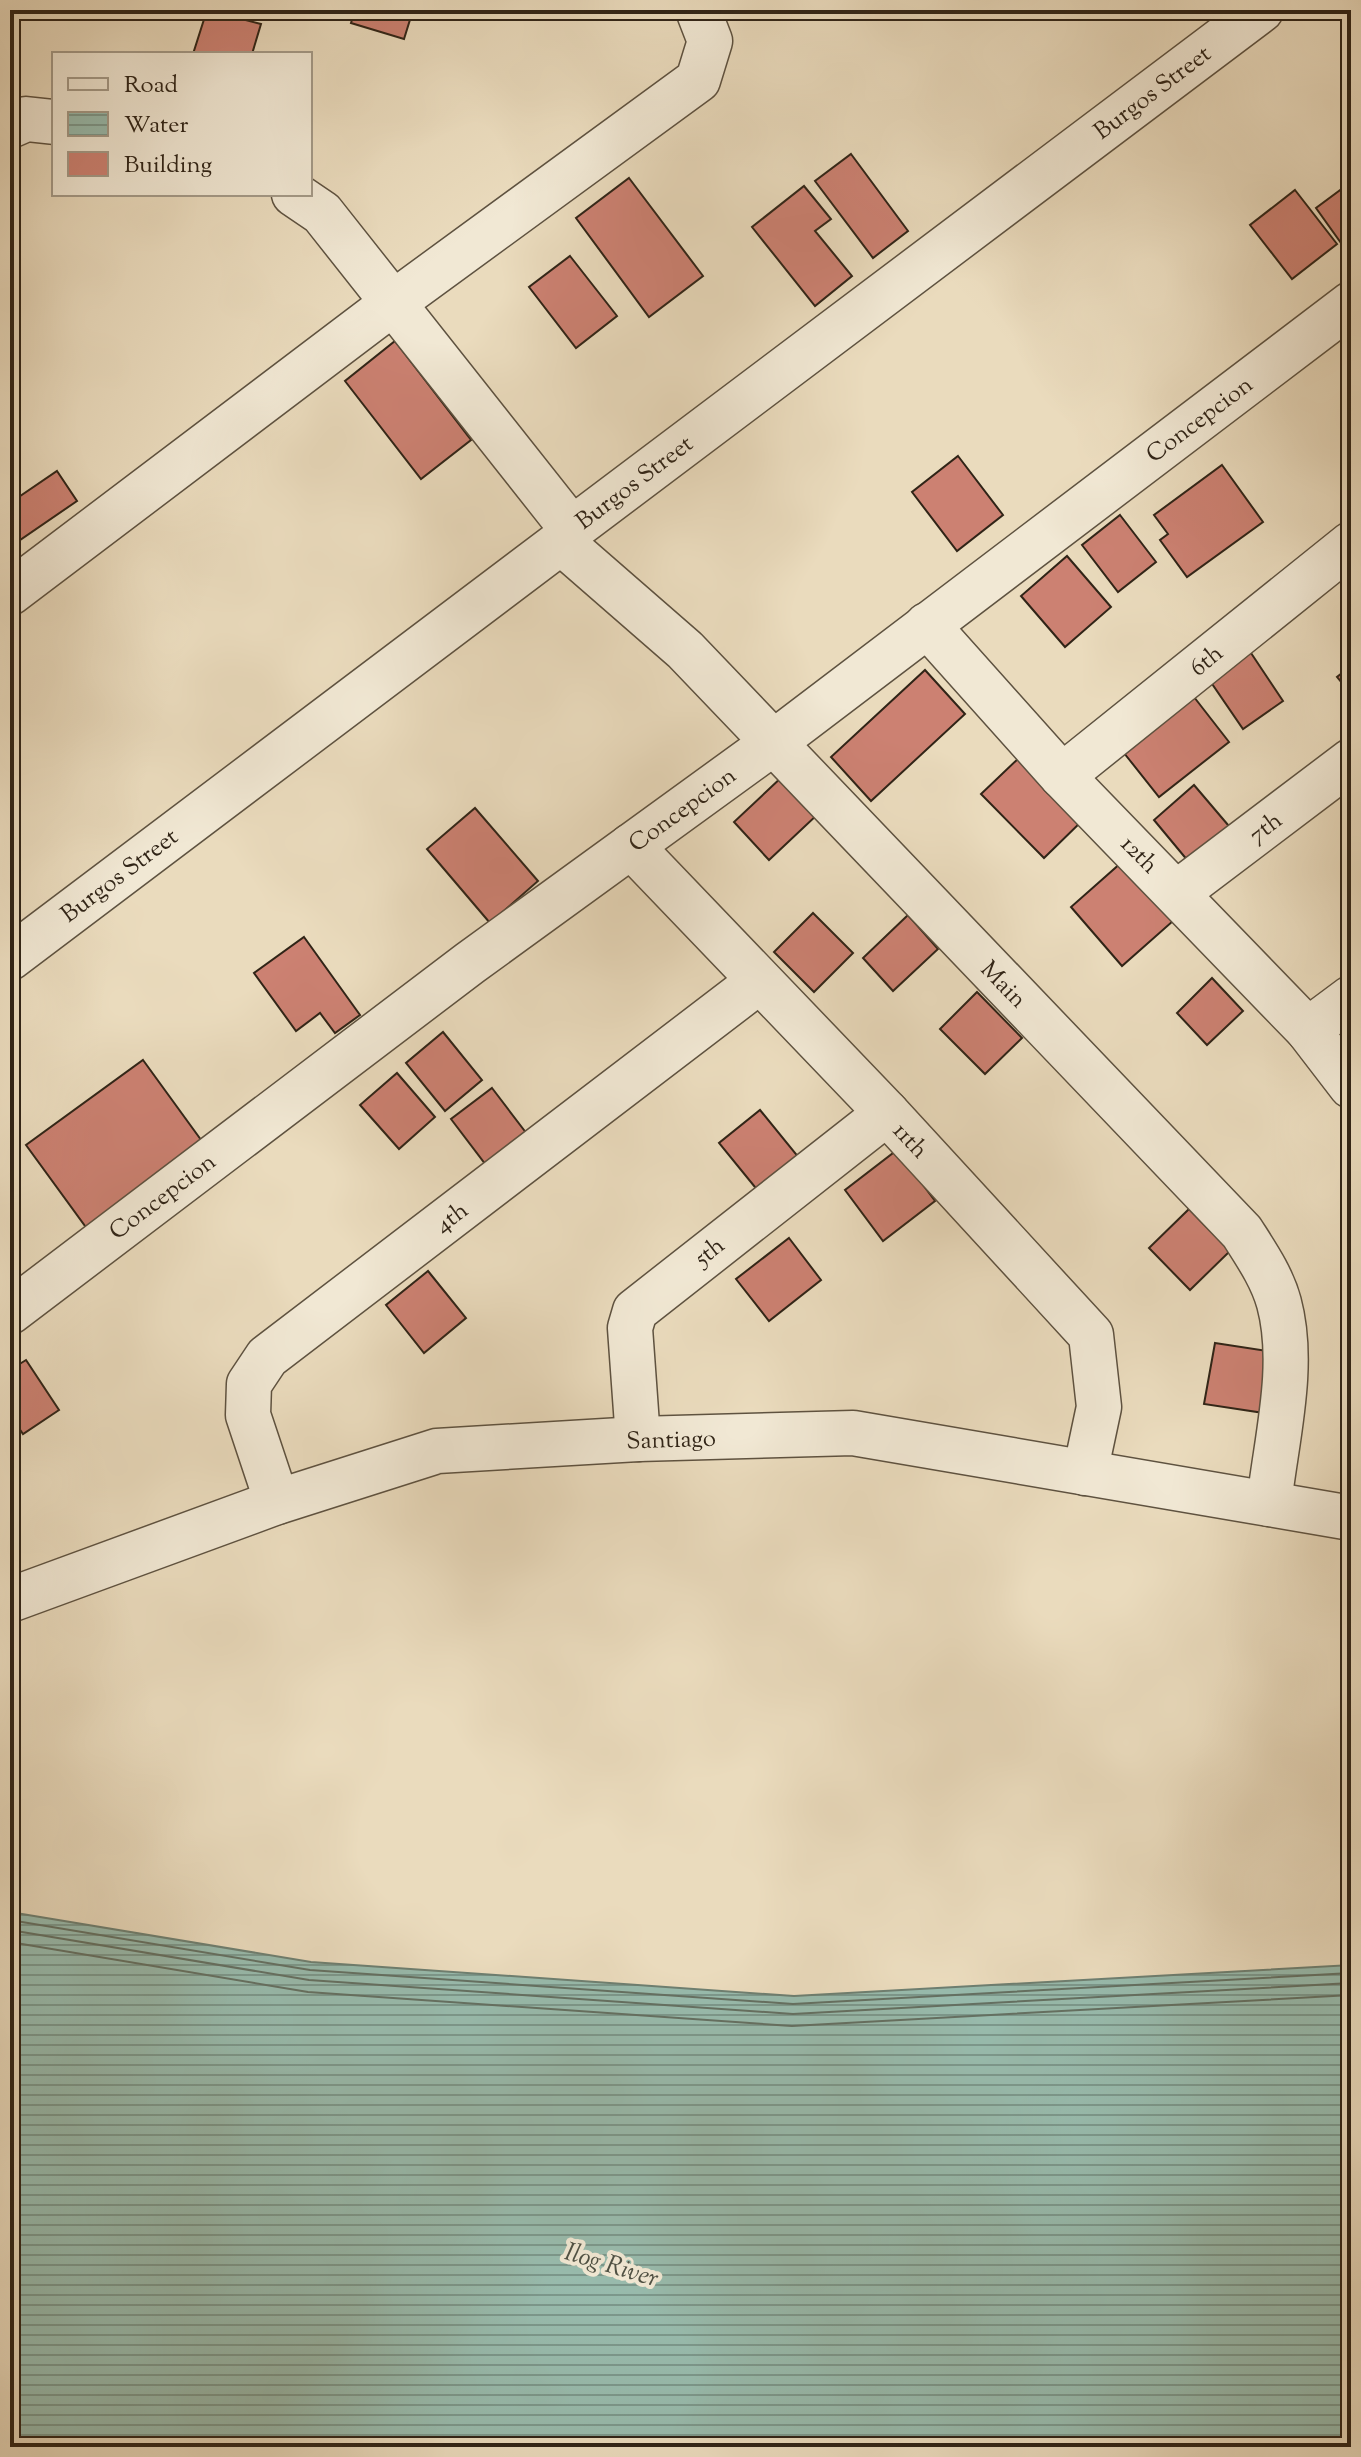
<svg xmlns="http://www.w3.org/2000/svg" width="1361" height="2457" font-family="'Sorts Mill Goudy',serif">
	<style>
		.water { fill: url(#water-rules); stroke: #6e7f71; stroke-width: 2 }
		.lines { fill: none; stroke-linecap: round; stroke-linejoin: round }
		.shore { stroke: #647062; stroke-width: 2 }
		.building { fill: #cc8172; stroke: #302417; stroke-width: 2 }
		.street-casing { stroke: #5e5240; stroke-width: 47 }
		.street { stroke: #f1e8d4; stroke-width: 44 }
		.labels { text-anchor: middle; stroke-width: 8; stroke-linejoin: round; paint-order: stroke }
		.street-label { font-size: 24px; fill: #302417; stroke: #f1e8d4 }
		.water-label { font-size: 26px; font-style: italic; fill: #4f5144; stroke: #f1e8d4 }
	</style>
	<defs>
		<pattern id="water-rules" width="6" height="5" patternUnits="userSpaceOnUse" patternTransform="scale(2)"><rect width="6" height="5" fill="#98bbad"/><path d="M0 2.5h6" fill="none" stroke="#7c988c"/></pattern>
	</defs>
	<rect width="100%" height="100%" fill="#eadbbd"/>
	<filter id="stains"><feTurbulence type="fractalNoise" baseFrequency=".0025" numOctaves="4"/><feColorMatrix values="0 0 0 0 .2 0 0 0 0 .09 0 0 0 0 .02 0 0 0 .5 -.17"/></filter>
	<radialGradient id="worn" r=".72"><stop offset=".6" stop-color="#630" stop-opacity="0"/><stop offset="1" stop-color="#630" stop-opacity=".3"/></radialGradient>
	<path class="water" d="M10,1912L311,1962L794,1996L1351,1965V2447H10Z"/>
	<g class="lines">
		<g class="shore">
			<path d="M10,1920L310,1970L793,2004L1351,1973"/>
			<path d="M10,1930L309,1980L793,2014L1351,1983"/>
			<path d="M10,1942L308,1992L792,2026L1351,1995"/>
		</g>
	</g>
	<g class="building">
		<path d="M207,10L261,24L252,54H193Z"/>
		<path d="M355,10H413L404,39L351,23Z"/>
		<path d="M851,154L908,231L873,258L815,181Z"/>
		<path d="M629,178L703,276L649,317L576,218Z"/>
		<path d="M1351,182V257L1316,208Z"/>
		<path d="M804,186L831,219L815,231L852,276L815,306L752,227Z"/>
		<path d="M1295,190L1337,244L1292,279L1250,225Z"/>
		<path d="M570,256L617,316L576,348L529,287Z"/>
		<path d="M395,341L471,440L421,479L345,381Z"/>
		<path d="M958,456L1003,515L957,551L912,492Z"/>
		<path d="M1222,465L1263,522L1187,577L1160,540L1168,534L1154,515Z"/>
		<path d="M57,471L77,501L20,540L10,525V503Z"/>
		<path d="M1120,515L1156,562L1118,592L1082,545Z"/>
		<path d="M1067,556L1111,607L1065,647L1021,596Z"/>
		<path d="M1247,647L1283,701L1243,729L1206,675Z"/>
		<path d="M1351,666V694L1337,677Z"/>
		<path d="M925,670L965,714L871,801L831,757Z"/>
		<path d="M1194,697L1229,742L1159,797L1124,753Z"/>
		<path d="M1023,754L1085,818L1044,858L981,794Z"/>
		<path d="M784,775L819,813L769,860L734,822Z"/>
		<path d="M1194,785L1234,832L1193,867L1154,820Z"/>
		<path d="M475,808L538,881L490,923L427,849Z"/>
		<path d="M1122,862L1173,921L1122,966L1071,907Z"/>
		<path d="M813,913L853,953L814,992L774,952Z"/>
		<path d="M908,915L938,949L893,991L863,958Z"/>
		<path d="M304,937L360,1015L335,1033L320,1013L296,1031L254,973Z"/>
		<path d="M1212,978L1243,1011L1207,1045L1177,1013Z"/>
		<path d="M977,992L1022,1038L985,1074L940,1029Z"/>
		<path d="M443,1032L482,1080L445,1111L406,1063Z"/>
		<path d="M143,1060L204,1144L88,1230L26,1145Z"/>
		<path d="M397,1073L435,1117L399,1149L360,1105Z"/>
		<path d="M492,1088L527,1134L486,1165L451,1119Z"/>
		<path d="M760,1110L800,1159L759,1192L719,1143Z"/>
		<path d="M897,1150L935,1201L883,1241L845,1190Z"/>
		<path d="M1189,1209L1230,1251L1190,1290L1149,1248Z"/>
		<path d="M789,1238L821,1280L769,1321L736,1279Z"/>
		<path d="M428,1271L466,1318L424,1353L386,1305Z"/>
		<path d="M1215,1343L1274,1352L1264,1413L1204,1404Z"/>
		<path d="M26,1360L59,1410L23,1434L10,1415V1370Z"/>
	</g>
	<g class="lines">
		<g class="street-casing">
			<g id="street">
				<path d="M10,126L26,119L54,122"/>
				<path d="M294,194L322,213L572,529"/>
				<path d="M561,542L685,650L1242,1232C1256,1254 1272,1277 1279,1303C1296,1366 1276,1440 1269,1504"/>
				<path d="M10,593L393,303L698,80L710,41L698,10"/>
				<path d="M927,625L1062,776L1308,1030L1351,1086"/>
				<path d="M1062,776L1351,544"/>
				<path d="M631,846L887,1113L1091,1335L1099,1407L1085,1473"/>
				<path d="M1178,892L1351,761"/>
				<path d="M10,958L561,542L572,529L1261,10"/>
				<path d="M1308,1030L1351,998"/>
				<path d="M10,1312L470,963L773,743L1351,304"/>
				<path d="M638,1439L630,1328L635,1311L887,1113"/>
				<path d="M277,1502L248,1415L249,1384L267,1357L758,982"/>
				<path d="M10,1600L277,1502L437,1451L638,1439L853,1433L1351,1518"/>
			</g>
		</g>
		<use href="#street" class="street"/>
	</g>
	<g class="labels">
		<g class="street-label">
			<text transform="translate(1152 92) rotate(-37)" y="8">Burgos Street</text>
			<text transform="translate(1199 419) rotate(-37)" y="8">Concepcion</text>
			<text transform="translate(634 482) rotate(-37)" y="8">Burgos Street</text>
			<text transform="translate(1206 660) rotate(-39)" y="8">6th</text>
			<text transform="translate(682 809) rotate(-36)" y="8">Concepcion</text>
			<text transform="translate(1265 827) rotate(-37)" y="8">7th</text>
			<text transform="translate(1140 854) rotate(45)" y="8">12th</text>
			<text transform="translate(119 875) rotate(-37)" y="8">Burgos Street</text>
			<text transform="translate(1004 984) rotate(46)" y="8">Main</text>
			<text transform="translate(911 1140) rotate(47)" y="8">11th</text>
			<text transform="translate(162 1196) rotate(-37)" y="8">Concepcion</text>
			<text transform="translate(451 1217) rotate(-37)" y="8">4th</text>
			<text transform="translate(709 1251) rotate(-38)" y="8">5th</text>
			<text transform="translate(671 1439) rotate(-2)" y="8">Santiago</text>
		</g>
		<g class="water-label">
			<text transform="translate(612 2264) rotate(17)" y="9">Ilog River</text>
		</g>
	</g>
	<rect width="1361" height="2457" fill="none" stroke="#eadbbd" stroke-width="40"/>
	<rect x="12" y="12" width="1337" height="2433" fill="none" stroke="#302417" stroke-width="4"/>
	<rect x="20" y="20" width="1321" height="2417" fill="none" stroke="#302417" stroke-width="2"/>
	<rect x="52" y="52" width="260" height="144" fill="#f1e8d4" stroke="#a49a88" stroke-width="2"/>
	<rect x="68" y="78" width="40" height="12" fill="#f1e8d4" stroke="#a49a88" stroke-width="2"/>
	<text x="124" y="92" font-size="24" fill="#302417">Road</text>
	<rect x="68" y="112" width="40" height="24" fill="url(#water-rules)" stroke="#a49a88" stroke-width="2"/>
	<text x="124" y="132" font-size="24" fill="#302417">Water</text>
	<rect x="68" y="152" width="40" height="24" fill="#cc8172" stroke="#a49a88" stroke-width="2"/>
	<text x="124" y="172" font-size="24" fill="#302417">Building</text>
	<rect width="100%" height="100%" filter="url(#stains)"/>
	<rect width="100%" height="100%" fill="url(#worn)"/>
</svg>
